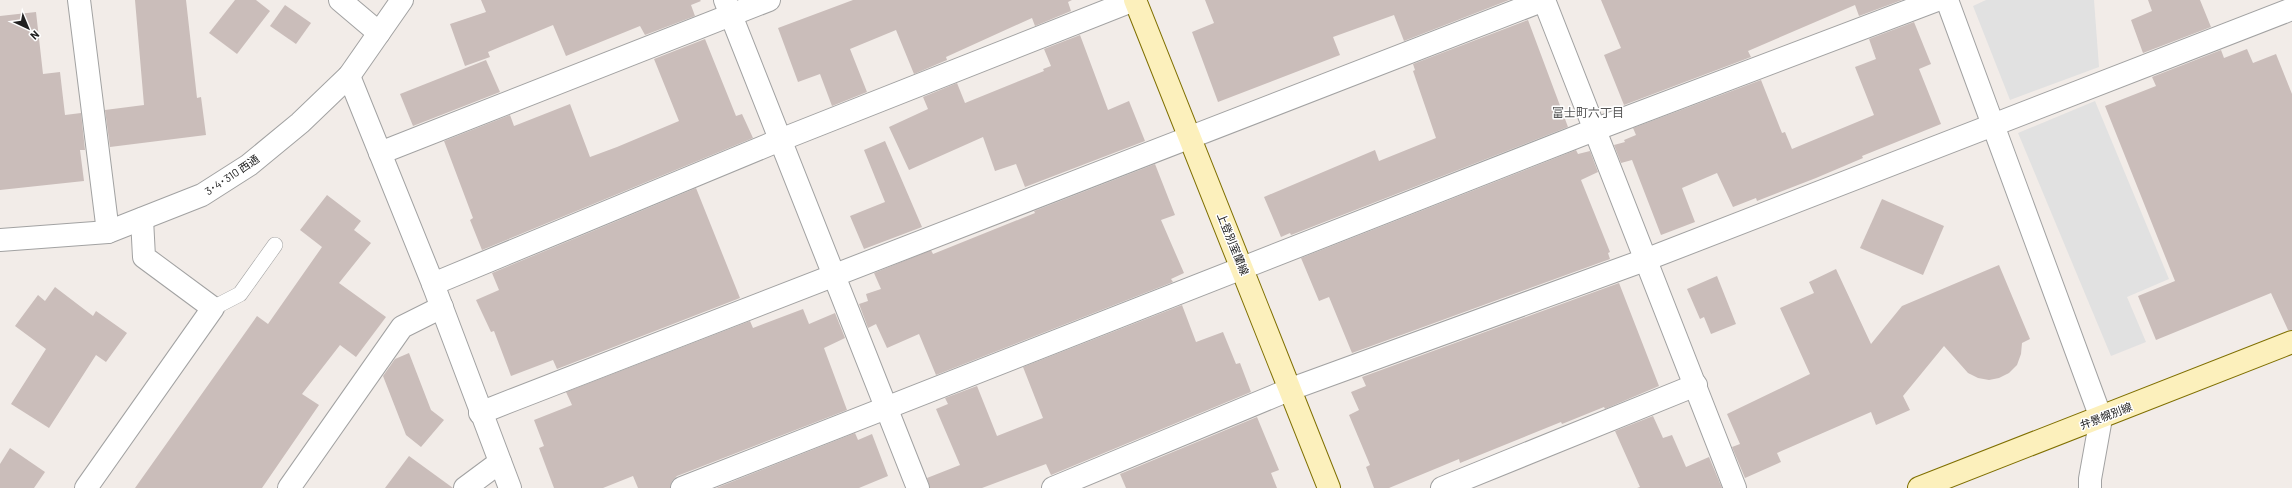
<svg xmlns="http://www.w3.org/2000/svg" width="2292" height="488" font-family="Barlow,'Noto Sans JP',sans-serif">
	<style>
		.parking { fill: #e1e1e1 }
		.building { fill: #cabdba }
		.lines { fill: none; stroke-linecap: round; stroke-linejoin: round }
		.service-casing { stroke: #a2a2a2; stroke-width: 16 }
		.minor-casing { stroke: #a2a2a2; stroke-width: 24 }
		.tertiary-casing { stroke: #a2a2a2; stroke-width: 24 }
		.secondary-casing { stroke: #7f6f01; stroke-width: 24 }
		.service { stroke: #fff; stroke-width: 15 }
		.minor { stroke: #fff; stroke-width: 22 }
		.tertiary { stroke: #fff; stroke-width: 22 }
		.secondary { stroke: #fcf0bc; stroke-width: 22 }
		.labels { text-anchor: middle; stroke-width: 3; stroke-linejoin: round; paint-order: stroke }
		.street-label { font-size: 11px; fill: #212121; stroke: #fff }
		.neighbourhood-label { font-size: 12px; fill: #545454; stroke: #fff }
	</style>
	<rect width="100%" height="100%" fill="#f2ece8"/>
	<g class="parking">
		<path d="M1986,0H2094L2099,67L2010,100L1973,6Z"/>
		<path d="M2095,101L2169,279L2127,297L2146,342L2111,356L2018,133Z"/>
	</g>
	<g class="building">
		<path d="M135,0H186L197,98L201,97L206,135L110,147L105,110L144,105Z"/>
		<path d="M235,0H256L270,11L237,54L209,33Z"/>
		<path d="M481,0H700L701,1L691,5L695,16L645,35L640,26L566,56L553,25L488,52L490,57L465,66L450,24L486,12Z"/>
		<path d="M853,0H1072L1068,2L1071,11L1035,26L1032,18L946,57L947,60L914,74L896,30L850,49L867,92L832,106L820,74L798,82L778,28Z"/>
		<path d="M1205,0H1509L1404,41L1394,15L1333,37L1340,55L1218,102L1192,32L1214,23Z"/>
		<path d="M1601,0H1902L1859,16L1855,5L1748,51L1751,57L1624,105L1604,55L1621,48Z"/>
		<path d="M2148,0H2200L2211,27L2143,53L2131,20L2152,11Z"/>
		<path d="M285,5L311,23L296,44L270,26Z"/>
		<path d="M36,12L43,74L60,72L65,115L81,113L85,150H80L84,181L0,190V16Z"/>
		<path d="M1528,20L1568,127L1291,235L1290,233L1281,237L1264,197L1375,150L1379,161L1436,138L1413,71L1415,70L1413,64Z"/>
		<path d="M1914,22L1931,64L1919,69L1941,124L1862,156L1863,158L1816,178L1757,201L1756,198L1733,207L1717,173L1682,188L1695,222L1661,235L1632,160L1621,163L1614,145L1625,142L1624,140L1636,135L1633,128L1761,80L1782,133L1785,132L1792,149L1874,115L1855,67L1876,59L1869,39Z"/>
		<path d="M1080,35L1108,110L1129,101L1145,141L1025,187L1016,164L995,171L983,137L909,170L889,127L928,109L923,97L957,83L965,103L1044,71L1043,69L1051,66L1044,49Z"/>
		<path d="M705,39L736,116L742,114L753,138L482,250L470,220L473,218L444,141L510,115L514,126L570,104L590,157L617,147L679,121L654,59Z"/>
		<path d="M2247,49L2253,63L2276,54L2292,94V330H2288L2271,293L2156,340L2138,296L2175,281L2105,106L2156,86L2152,77L2221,50L2224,58Z"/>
		<path d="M486,60L500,92L413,126L400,94Z"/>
		<path d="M885,141L922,227L864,249L850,216L885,202L864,150Z"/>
		<path d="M1576,150L1578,154L1590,151L1598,172L1581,180L1610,252L1608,253L1610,259L1352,353L1329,297L1319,301L1301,258Z"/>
		<path d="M1155,164L1175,215L1161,220L1184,273L1171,279L1173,282L936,375L919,334L887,348L876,324L868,328L859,304L868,301L866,294L881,289L874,273L931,250L933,254L1035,213L1034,211Z"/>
		<path d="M696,188L740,298L557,369L553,360L511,376L494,331L491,332L476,300L499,290L492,273Z"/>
		<path d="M327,195L361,221L354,230L371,243L339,283L386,317L356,357L340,345L302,394L319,405L262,488H135L257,316L268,324L322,247L300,230Z"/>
		<path d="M1882,199L1944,226L1923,275L1860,248Z"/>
		<path d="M1999,265L2030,339L2022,343L2021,354L2017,365L2009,373L1999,378L1989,380L1978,378L1968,373L1944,346L1903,396L1910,410L1876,425L1871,412L1777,453L1781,462L1745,478L1732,447L1740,444L1727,414L1810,374L1780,308L1814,293L1809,282L1836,269L1871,344L1902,306Z"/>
		<path d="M1717,276L1736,324L1711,334L1704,317L1700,319L1687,289Z"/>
		<path d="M1619,283L1659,386L1605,409L1604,407L1562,424L1561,422L1460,463L1459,459L1389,488H1374L1366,467L1370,465L1349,415L1359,410L1351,392L1366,386L1362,377Z"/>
		<path d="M55,287L93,316L96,311L127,333L106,362L96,355L49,428L11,404L46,349L15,326L38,295L45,301Z"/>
		<path d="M1182,305L1196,342L1223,332L1236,364L1240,363L1251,392L1051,475L1046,464L982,488H930L927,478L960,465L936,409L948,404L945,398L977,386L997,436L1043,418L1023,367Z"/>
		<path d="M803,309L809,324L835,313L845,338L824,348L847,410L677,476L672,481L670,488H638L633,476L603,488H554L539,448L544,446L534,420L572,405L566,392L750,321L753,328Z"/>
		<path d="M409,353L431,410L444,420L421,447L406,435L383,376L395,359Z"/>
		<path d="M1653,416L1663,438L1672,435L1686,467L1709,457L1722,488H1637L1640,487L1615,431Z"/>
		<path d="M1257,417L1279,470L1271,473L1277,488H1126L1120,474Z"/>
		<path d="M855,433L858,440L872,434L888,476L859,488H716Z"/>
		<path d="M10,448L45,472L34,488H0V464Z"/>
		<path d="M409,456L453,488H385Z"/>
	</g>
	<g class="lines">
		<g class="service-casing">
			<path id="service" d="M213,308L240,294L275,245"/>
		</g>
		<g class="minor-casing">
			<g id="minor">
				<path d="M79,0L108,232"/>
				<path d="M340,0L379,33"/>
				<path d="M725,0L918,488"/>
				<path d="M1544,0L1735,488"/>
				<path d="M1947,0L2101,418L2090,479V488"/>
				<path d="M349,76L433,284L510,488"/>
				<path d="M380,153L769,0"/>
				<path d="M433,284L780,140L1134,0"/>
				<path d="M480,413C834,273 1190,138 1544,0"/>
				<path d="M86,488L213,308L144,257L142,219"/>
				<path d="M289,488L402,327L442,307"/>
				<path d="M465,488L500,462"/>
				<path d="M682,488L1594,130L1937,0"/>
				<path d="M1053,488L1291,389L1645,260L2292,9"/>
				<path d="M1442,488L1696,385"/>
			</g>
		</g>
		<g class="tertiary-casing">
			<path id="tertiary" d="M0,240L108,232L202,195L249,165L300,123L349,76L402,0"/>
		</g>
		<g class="secondary-casing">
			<g id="secondary">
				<path d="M1135,0L1329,488"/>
				<path d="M1919,488L2292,342"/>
			</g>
		</g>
		<use href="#service" class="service"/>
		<use href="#minor" class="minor"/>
		<use href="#tertiary" class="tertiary"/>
		<use href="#secondary" class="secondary"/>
	</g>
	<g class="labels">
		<g class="street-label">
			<text transform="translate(232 175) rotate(-34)" y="4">3･4･310 西通</text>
			<text transform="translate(1233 244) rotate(68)" y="4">上登別室蘭線</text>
			<text transform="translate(2106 416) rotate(-21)" y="4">弁景幌別線</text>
		</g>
		<g class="neighbourhood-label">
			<text x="1588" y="117">富士町六丁目</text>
		</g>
	</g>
	<g transform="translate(28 28) rotate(136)" stroke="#ffffff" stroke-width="3" paint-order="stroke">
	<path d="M0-3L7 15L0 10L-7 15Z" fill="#212121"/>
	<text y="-6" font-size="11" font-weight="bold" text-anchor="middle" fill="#212121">N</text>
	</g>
</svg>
